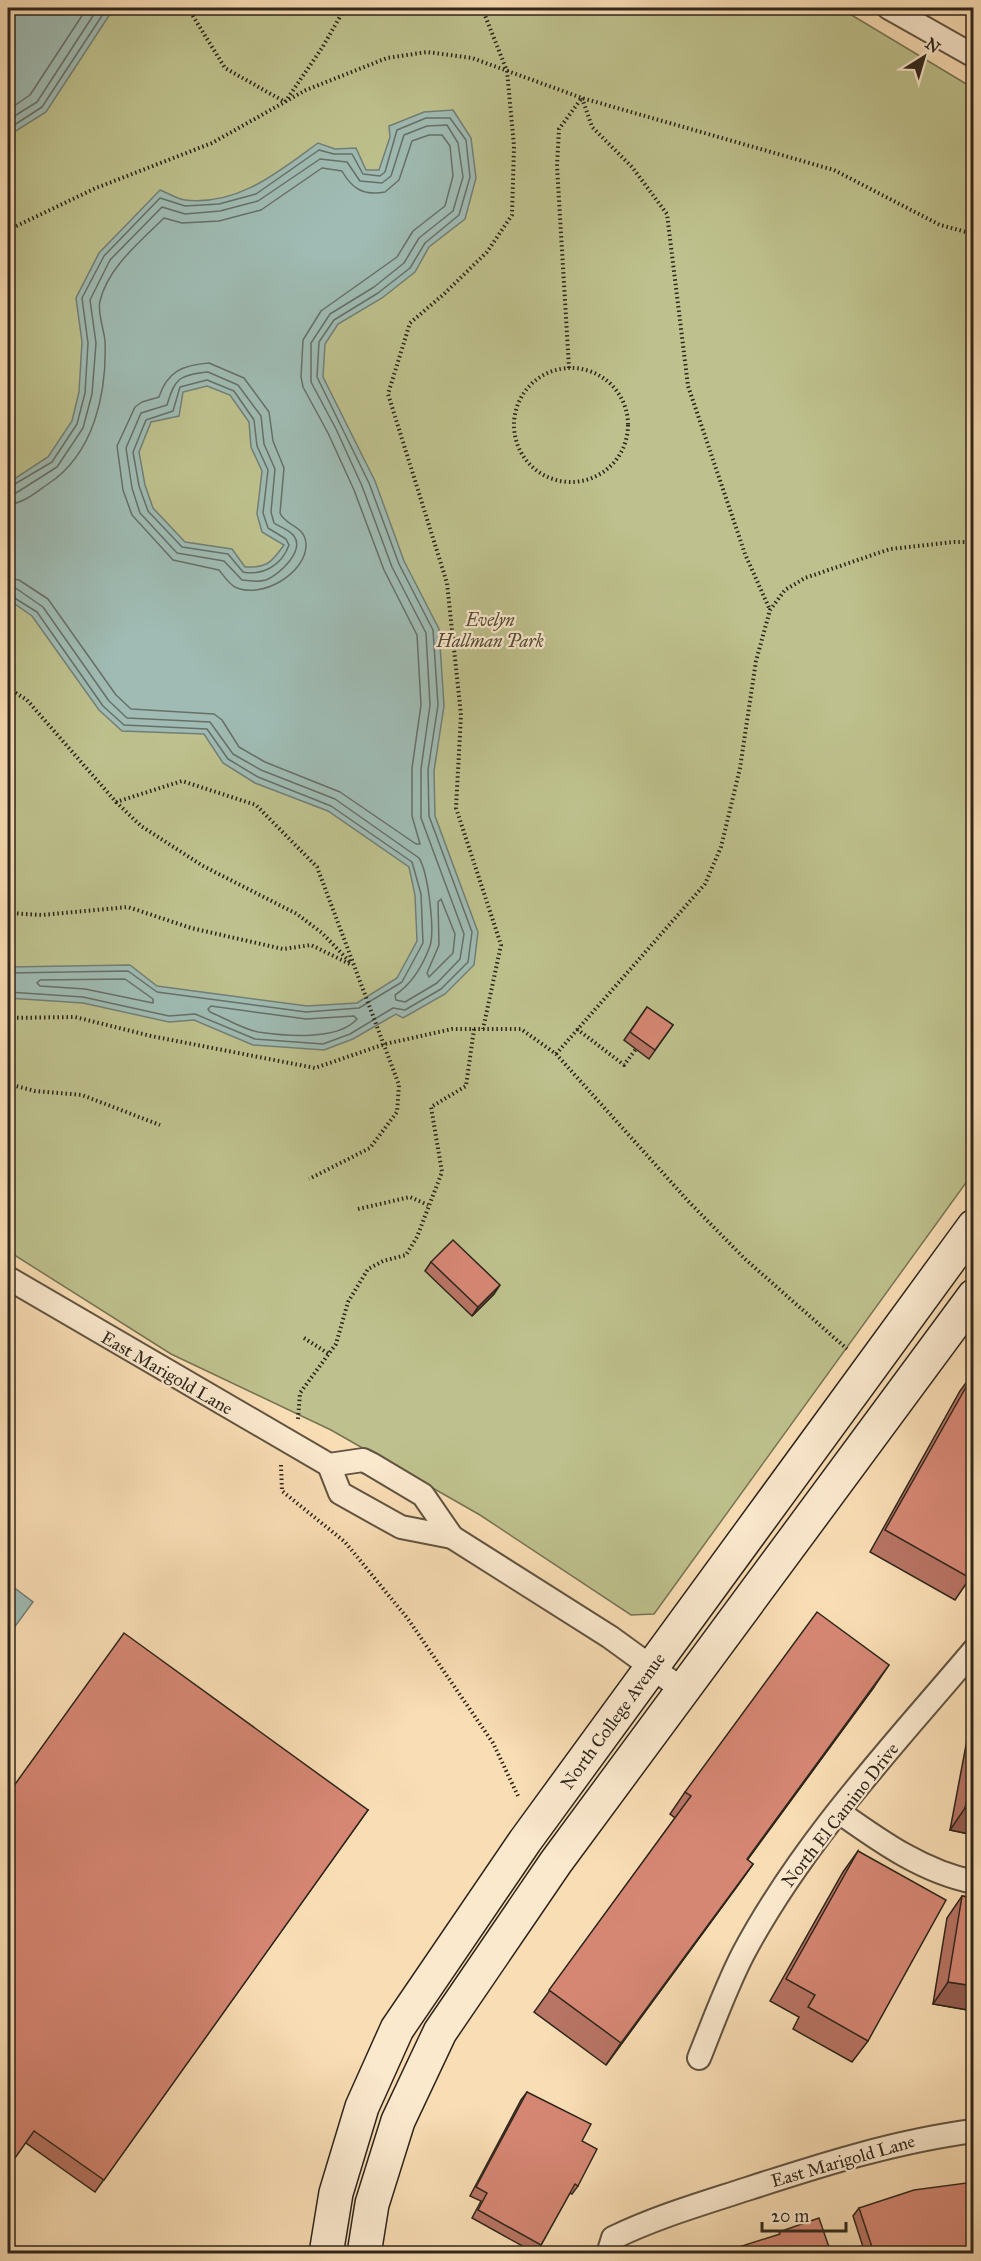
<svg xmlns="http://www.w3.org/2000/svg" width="981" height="2261" font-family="'IM FELL Great Primer',serif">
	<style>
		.green { fill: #bec18d; stroke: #767454; stroke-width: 1.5 }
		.water { fill: #9fbbb3; stroke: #727f77; stroke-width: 1.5; fill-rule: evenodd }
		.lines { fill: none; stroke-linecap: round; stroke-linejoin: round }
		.shore { stroke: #667068; stroke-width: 1.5 }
		.street-casing { stroke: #615442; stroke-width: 26 }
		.secondary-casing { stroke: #2e261c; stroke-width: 36 }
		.path { stroke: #2e261c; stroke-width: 4; stroke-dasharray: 1.5 3; stroke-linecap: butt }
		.street { stroke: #fbe9ce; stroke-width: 22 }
		.secondary { stroke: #fbe9ce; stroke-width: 33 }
		.wall { fill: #b87464; stroke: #2e261c; stroke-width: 1.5 }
		.shaded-wall { fill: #965e51; stroke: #2e261c; stroke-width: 1.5 }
		.building { fill: #d68774; stroke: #2e261c; stroke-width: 1.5 }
		.labels { text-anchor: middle; stroke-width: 4.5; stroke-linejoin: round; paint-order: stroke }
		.park-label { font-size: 18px; font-style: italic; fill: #524d38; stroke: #fbe9ce }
		.street-label { font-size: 18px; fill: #2e261c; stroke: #fbe9ce }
	</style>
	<rect width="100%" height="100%" fill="#f9ddb4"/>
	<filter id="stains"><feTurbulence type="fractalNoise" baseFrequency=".00333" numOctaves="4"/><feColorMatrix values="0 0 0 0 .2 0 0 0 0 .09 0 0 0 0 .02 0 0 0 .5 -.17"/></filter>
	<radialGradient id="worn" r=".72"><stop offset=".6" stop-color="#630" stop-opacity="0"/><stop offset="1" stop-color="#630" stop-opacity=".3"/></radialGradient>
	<path class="green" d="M8,8H840L973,88V1173L654,1614L631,1615L480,1515L331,1430L171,1354L8,1251Z"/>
	<g class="water">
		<path d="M8,8H114L46,112L8,136Z"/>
		<path d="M453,110L471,138L476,178L465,219L429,247L415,272L382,298L338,324L325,344L323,377L375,481L404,561L439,629L444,706L434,771L435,816L478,932L474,965L445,994L403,1018L396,1014L353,1039L324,1050L253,1045L194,1020L169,1022L83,1003L8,998V967L130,965L157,986L307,1006L357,1003L397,978L417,941L415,895L409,867L328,811L255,783L223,763L204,734L122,731L99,710L32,616L8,599V483L48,457L72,421L79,392L82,342L76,298L99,253L160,190C168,193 177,199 185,200C238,206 278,172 318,143L335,149L356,148L366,170H379L390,137L389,126L424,112ZM207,386L230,395L249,422L251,447L262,471L257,514L262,532L284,545C272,562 267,568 245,567L232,549L185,542L153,508L145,485L139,452L151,422L179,416L183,392Z"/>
		<path d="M8,1583L33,1602L8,1636Z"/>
	</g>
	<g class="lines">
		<g class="shore">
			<path d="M8,110L30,95L87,8"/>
			<path d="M8,120L37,102L98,8"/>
			<path d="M8,129L42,107L107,8"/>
			<path d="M209,363L244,378L269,412L273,441L284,468L280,513C285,526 305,525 306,544C307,573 261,600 235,587C228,583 224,576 219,570L173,560L132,515L123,490L117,446L135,407L142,402L159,397C167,372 182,365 209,363Z"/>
			<path d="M208,372L238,385L261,416L264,444L275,469L271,512L274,523C280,527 290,530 294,536C305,551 279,575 266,580C259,582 249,581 242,580L224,561L177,553L140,513L132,488L126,448L141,413L167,405C175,378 179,375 208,372Z"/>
			<path d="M207,380L234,391L254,420L257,446L268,470L263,513L268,528L286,539L289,545C282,565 263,576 243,572L228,554L182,547L148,511L139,486L133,452L146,420L173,411L180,387Z"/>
			<path d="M8,488L52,462L77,424L85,393L88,343L82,298L104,256L160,198L185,206L219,204L256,194L319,150L334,154H352L363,174L380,176L385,172L397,130L426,118H450L466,140L470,177L459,215L425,243L410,268L378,293L334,320L319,342L317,377L369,483L399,564L433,630L438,705L428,770L429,816L472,932L468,962L441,989L405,1010L393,1008L350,1034L323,1044L255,1039L195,1014L169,1016L83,997L8,992"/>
			<path d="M8,495L16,493L57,467L83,428L92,394L96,343L90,300L110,260L162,207L185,214L220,211L258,201L320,159L347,162L360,181L382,183L391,176L404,135L427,126L447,125L458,143L463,177L453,211L419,238L404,263L374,287L330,314L311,343V382L336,429L362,486L392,567L426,633L430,705L421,769V818L464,934L460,959L437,983L405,1002L396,1000L395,995C412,984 423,965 430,946C435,930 428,872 419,858L335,799L261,770L233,754L210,722L127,718L109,701L43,607L17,589L8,587"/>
			<path d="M8,504C23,504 36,492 48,484C94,454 107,393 105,341C104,329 97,312 100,301C108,267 141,241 164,218L182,223L219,221L261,210L322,168L342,171C352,189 364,196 385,192L399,180L412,141L429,135H442L450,146L453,176L445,206L413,231L397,257L321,311L303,340L301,377L303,387L328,433L354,490L384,570L417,635L421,705L412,768V816L420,844H416L340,792L265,762L239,747L222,720L214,714L131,709L116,695L48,599L19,580L8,578"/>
			<path d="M8,594L37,612L103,706L124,725L207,729L228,759L258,777L331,806L412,862L421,894L423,943L402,982L359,1008L306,1012L157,992L128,971L8,973"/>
			<path d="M441,899L455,934L453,953L429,977L427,973L439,945L438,902Z"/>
			<path d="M125,979L153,999V1003L85,989L40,986L37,983L40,980Z"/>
			<path d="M211,1006L306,1019L354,1016L357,1019C338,1041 285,1036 258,1032C242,1029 225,1018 210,1012L208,1009Z"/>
		</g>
		<g class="street-casing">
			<g id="street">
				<path d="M889,8L974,56"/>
				<path d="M8,1278L329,1465L363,1460L371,1464L423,1495L452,1537"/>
				<path d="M329,1465L340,1493L401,1527L452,1537L610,1637L683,1690"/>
				<path d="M839,1812C880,1841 923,1872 974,1882"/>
				<path d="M699,2058C713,2023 726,1987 743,1954C803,1841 892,1747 974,1650"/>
				<path d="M608,2254L613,2238C656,2217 701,2204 747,2189C821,2165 896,2141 974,2131"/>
			</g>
		</g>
		<g class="secondary-casing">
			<g id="secondary">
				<path d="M326,2254L336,2193L362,2107L397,2029L525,1841L974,1226"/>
				<path d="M364,2254L372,2204L398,2121L440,2032L556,1862L974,1296"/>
			</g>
		</g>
		<g class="path">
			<path d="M188,8L225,68L285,102L322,48L345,8"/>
			<path d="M482,8L507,71L514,146L512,215L487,252L444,294L410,323L388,394L447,583L461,715L456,808L501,945L483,1029"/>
			<path d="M582,98L592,127L632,167L667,214L688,386L745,554L770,610"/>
			<path d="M8,230L96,188L212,143L306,90L387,58L427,52L472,58L582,98L834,170L940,225L974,234"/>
			<path d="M569,368L557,166L559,129L581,99"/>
			<circle cx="571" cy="425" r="57"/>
			<path d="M8,688L27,700L116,802L182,781L256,805L317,867L399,1085L397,1112L370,1148L309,1179"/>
			<path d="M116,802L141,826L203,866L297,914L322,933L350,962"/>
			<path d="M8,913L42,915L128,907L191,928L283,949L311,945L352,965"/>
			<path d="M8,1018L75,1017L151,1036L315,1068L385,1044L452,1029H521L556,1054L689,1202L745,1259L847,1349"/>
			<path d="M577,1029L624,1065L636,1049"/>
			<path d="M556,1054L705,884L721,847L740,768L756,661L770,610L785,590L805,578L890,549L954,542H974"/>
			<path d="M8,1084L35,1091L82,1095L160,1125"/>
			<path d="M358,1209L410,1197L428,1205"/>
			<path d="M304,1338L329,1354"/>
			<path d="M298,1419L300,1393L336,1344L348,1302L368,1269L383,1261L406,1255L417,1237L442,1172L431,1107L466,1086L474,1029"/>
			<path d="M281,1465L282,1491L345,1542L408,1619L493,1743L519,1798"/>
		</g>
		<use href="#street" class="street"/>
		<use href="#secondary" class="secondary"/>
	</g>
	<g class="wall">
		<path d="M647,1007L673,1025L649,1059L624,1040Z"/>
		<path d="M431,1262L494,1294L472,1316L425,1271Z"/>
		<path d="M974,1372L970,1578L955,1600L870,1552L960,1391Z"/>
		<path d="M874,1687L747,1860L753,1864L738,1885L606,2065L534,2012L675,1818L670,1814L685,1792Z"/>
		<path d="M974,1719V1835L950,1830L970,1724Z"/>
		<path d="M8,1794L368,1810L95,2192L26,2143Z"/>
		<path d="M858,1851L868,2041L852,2062L793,2029L799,2017L770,2001L843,1872Z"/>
		<path d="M962,1896L974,1898V2011L933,2004L947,1918Z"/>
		<path d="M527,2092L582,2141L578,2186L572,2194L570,2193L541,2245L536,2253H537H483H535L472,2218L481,2201L470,2196L521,2100Z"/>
		<path d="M859,2208L974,2253H865L853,2216Z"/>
	</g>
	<g class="shaded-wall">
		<path d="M500,1285L494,1294L472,1316L478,1307Z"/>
		<path d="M889,1665L874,1687L732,1881L747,1859Z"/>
		<path d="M965,1808L974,1810V1835L950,1830Z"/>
		<path d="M753,1864L738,1885L606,2065L621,2043Z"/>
		<path d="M948,1982L974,1986V2011L933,2004Z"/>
	</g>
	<g class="building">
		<path d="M647,1007L673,1025L655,1050L630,1032Z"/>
		<path d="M453,1240L500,1285L478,1307L431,1262Z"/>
		<path d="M974,1373V1572L970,1578L885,1530Z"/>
		<path d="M817,1612L889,1665L747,1859L753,1864L621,2043L549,1990L691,1796L685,1792Z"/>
		<path d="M124,1633L368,1810L104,2180L34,2131L8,2168V1794Z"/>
		<path d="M974,1764V1810L965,1808Z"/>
		<path d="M858,1851L946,1900L868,2041L808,2007L815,1995L786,1979Z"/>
		<path d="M962,1896L974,1898V1986L948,1982Z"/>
		<path d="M527,2092L591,2124L582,2141L597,2149L578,2186L575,2184L541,2245L478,2210L487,2193L476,2187Z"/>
		<path d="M974,2182V2253H874L859,2208L914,2190Z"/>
		<path d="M819,2218L831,2253H720L780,2234L779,2232Z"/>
	</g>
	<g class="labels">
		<g class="park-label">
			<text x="490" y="626">Evelyn<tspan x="490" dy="21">Hallman Park</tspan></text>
		</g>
		<g class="street-label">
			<text transform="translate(167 1373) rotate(30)" y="6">East Marigold Lane</text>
			<text transform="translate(613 1721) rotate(-54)" y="6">North College Avenue</text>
			<text transform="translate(840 1815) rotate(-52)" y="6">North El Camino Drive</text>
			<text transform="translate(843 2161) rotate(-16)" y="6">East Marigold Lane</text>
		</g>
	</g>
	<rect width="981" height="2261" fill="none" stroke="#f9ddb4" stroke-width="30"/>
	<rect x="9" y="9" width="963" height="2243" fill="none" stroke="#2e261c" stroke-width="3"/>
	<rect x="15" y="15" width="951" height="2231" fill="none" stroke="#2e261c" stroke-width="1.5"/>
	<g transform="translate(924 57) rotate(37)" stroke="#fbe9ce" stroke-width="4.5" paint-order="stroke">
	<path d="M0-4.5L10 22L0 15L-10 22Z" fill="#2e261c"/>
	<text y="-9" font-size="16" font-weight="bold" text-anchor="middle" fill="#2e261c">N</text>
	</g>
	<path d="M762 2222v9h84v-9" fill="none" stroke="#2e261c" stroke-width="3"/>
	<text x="771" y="2222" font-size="18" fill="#2e261c" stroke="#fbe9ce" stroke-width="4.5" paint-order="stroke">20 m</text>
	<rect width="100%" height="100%" filter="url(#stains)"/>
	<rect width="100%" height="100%" fill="url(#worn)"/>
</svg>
